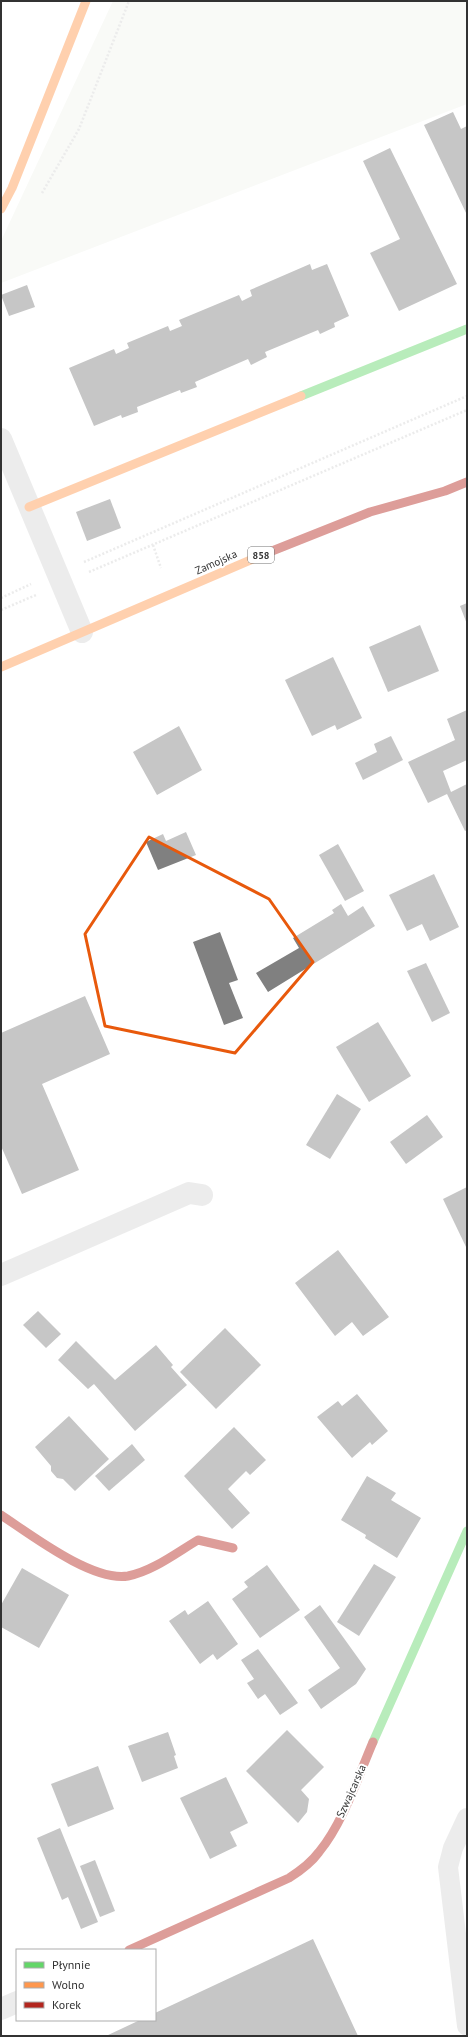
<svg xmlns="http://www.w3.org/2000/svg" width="468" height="2037" font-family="'PT Sans',sans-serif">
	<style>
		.green { fill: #f1f3ed }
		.building { fill: #808080 }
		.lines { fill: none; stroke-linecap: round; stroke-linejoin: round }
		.path { stroke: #d4d4d4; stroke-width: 2.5; stroke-dasharray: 2 2; stroke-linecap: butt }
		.lane { stroke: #d6d6d6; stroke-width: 20 }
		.street { stroke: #d6d6d6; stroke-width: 22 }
		.fast { stroke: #63d668; stroke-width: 9 }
		.slow { stroke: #ff974d; stroke-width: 9 }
		.jam { stroke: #b3261e; stroke-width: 9 }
		.marked { fill: none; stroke: #e8590c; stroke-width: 3; stroke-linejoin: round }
		.labels { text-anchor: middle; stroke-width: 4; stroke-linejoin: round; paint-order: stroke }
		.shield { fill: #fff; stroke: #707070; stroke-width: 1 }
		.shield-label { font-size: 10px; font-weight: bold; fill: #323232 }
		.street-label { font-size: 11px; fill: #323232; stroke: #fff }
	</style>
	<rect width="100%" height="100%" fill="#fff"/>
	<path class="green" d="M113,1H467V104L1,283V241Z"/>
	<g class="building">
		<path d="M453,112L461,129L467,126V215L424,125Z"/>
		<path d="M390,148L457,284L399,311L370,253L400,239L363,161Z"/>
		<path d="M310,264L312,270L327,264L349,316L334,323L335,327L320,334L318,330L265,352L267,357L251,365L248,359L195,382L197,387L181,393L180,390L137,407L138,412L122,418L121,415L94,426L69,368L114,349L116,354L129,348L127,343L168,326L170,331L182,326L179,320L239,295L242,301L252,296L250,290Z"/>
		<path d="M27,285L35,307L9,316L1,295Z"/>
		<path d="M110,499L121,528L87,541L76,512Z"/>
		<path d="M467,603V624L460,606Z"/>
		<path d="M420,625L439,671L388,692L369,647Z"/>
		<path d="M333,657L362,718L337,730L335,725L312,736L285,680Z"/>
		<path d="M467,710V760L443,771L451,792L467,784V830L465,831L447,794L428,803L408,762L455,740L447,719Z"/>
		<path d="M179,726L202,770L157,795L133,752Z"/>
		<path d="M391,736L403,760L363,780L355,763L377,752L374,744Z"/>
		<path d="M186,832L196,855L158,870L146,842L163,834L166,841Z"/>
		<path d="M338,844L364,891L345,901L319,855Z"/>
		<path d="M434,874L459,927L430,941L422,924L407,931L389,895Z"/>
		<path d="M341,904L348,916L363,906L375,926L268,992L256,973L299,948L293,938L334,913L332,910Z"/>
		<path d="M220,932L238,980L229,983L243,1018L224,1025L193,942Z"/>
		<path d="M426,963L450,1013L432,1022L407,971Z"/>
		<path d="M85,996L110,1054L42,1084L79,1170L22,1194L1,1146V1033Z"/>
		<path d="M378,1022L411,1076L369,1102L336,1047Z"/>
		<path d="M337,1094L361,1109L330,1159L306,1145Z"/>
		<path d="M427,1115L443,1137L406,1164L390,1142Z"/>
		<path d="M467,1187V1249L443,1199Z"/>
		<path d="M338,1250L389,1317L363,1336L352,1322L335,1336L295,1283Z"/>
		<path d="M38,1311L61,1334L46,1348L23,1325Z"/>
		<path d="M225,1328L261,1365L216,1409L180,1372Z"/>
		<path d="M76,1341L115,1380L156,1345L173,1365L171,1367L187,1385L135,1431L94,1384L88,1389L58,1360Z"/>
		<path d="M357,1394L388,1431L372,1445L370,1442L352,1458L317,1417L338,1401L342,1406Z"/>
		<path d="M69,1416L109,1459L75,1491L63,1479L57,1478L51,1471V1466L35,1447Z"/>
		<path d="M234,1427L266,1460L250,1475L246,1471L228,1489L250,1513L232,1529L184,1476Z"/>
		<path d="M132,1444L145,1460L109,1491L95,1476Z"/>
		<path d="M367,1476L396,1493L391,1500L421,1518L397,1558L365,1538L366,1535L341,1520Z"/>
		<path d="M374,1564L396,1577L359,1636L337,1622Z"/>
		<path d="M267,1565L300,1610L260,1638L232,1599L248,1587L244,1582Z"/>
		<path d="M22,1568L69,1595L39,1648L1,1627V1605Z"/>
		<path d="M208,1601L238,1644L217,1660L213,1654L200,1664L169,1621L185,1610L188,1615Z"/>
		<path d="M320,1605L366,1669L356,1684L321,1709L308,1690L340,1668L304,1617Z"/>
		<path d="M258,1649L298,1703L280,1715L265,1694L258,1699L247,1683L254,1679L241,1660Z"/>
		<path d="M287,1730L324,1767L301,1790L309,1799L307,1812L298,1823L246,1771Z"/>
		<path d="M168,1732L176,1755L174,1756L178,1768L142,1782L128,1746Z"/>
		<path d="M98,1766L114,1809L68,1827L51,1784Z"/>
		<path d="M226,1777L248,1823L230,1832L237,1846L210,1859L180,1798Z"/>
		<path d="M60,1828L98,1922L81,1929L68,1897L62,1900L37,1838Z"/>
		<path d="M95,1860L115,1911L100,1917L80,1866Z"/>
		<path d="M313,1939L358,2036H106L140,2020H155V2013Z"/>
	</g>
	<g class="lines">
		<g class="path">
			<path d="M42,193L79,129L129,1"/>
			<path d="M153,545L161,568"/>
			<path d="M84,562L467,396"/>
			<path d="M89,572L467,410"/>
			<path d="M1,598L31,584"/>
			<path d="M1,610L36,595"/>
		</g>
		<path class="lane" d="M467,1818L453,1848L448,1867L467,2026"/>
		<g class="street">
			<path d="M1,439L82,632"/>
			<path d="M1,1275L189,1193L202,1195"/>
			<path d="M1,2009L17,2002"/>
		</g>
		<g class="fast">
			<path d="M301,396L467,329"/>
			<path d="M373,1742L467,1531"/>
		</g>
		<g class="slow">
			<path d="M1,209L12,188L86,1"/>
			<path d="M29,507L301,396"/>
			<path d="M1,667L262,555"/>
		</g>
		<g class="jam">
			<path d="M262,555L370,512L445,491L467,482"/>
			<path d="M1,1515C30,1534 92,1582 128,1576C153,1571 176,1553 198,1540L233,1548"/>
			<path d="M129,1950L289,1878C300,1871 311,1863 319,1852C343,1823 358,1777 373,1742"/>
		</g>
	</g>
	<path d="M0 0H468V2037H0ZM149,837L269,899L313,962L235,1053L105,1026L85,934Z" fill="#fff" fill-opacity=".55" fill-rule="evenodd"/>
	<path class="marked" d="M149,837L269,899L313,962L235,1053L105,1026L85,934Z"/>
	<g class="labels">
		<rect class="shield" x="248" y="547" width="26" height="16" rx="3"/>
		<g class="shield-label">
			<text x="261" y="559">858</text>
		</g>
		<g class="street-label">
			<text transform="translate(216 562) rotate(-24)" y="4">Zamojska</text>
			<text transform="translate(351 1791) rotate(-66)" y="4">Szwajcarska</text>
		</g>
	</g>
	<rect width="468" height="2037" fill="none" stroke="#323232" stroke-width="4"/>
	<rect x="16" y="1949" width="140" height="72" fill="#ffffff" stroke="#adadad"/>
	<rect x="24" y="1962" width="20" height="6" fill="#63d668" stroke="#adadad"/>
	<text x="52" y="1969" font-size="12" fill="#323232">Płynnie</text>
	<rect x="24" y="1982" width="20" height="6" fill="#ff974d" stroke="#adadad"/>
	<text x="52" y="1989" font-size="12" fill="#323232">Wolno</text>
	<rect x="24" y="2002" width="20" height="6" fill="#b3261e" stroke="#adadad"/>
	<text x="52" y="2009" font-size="12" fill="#323232">Korek</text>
</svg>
